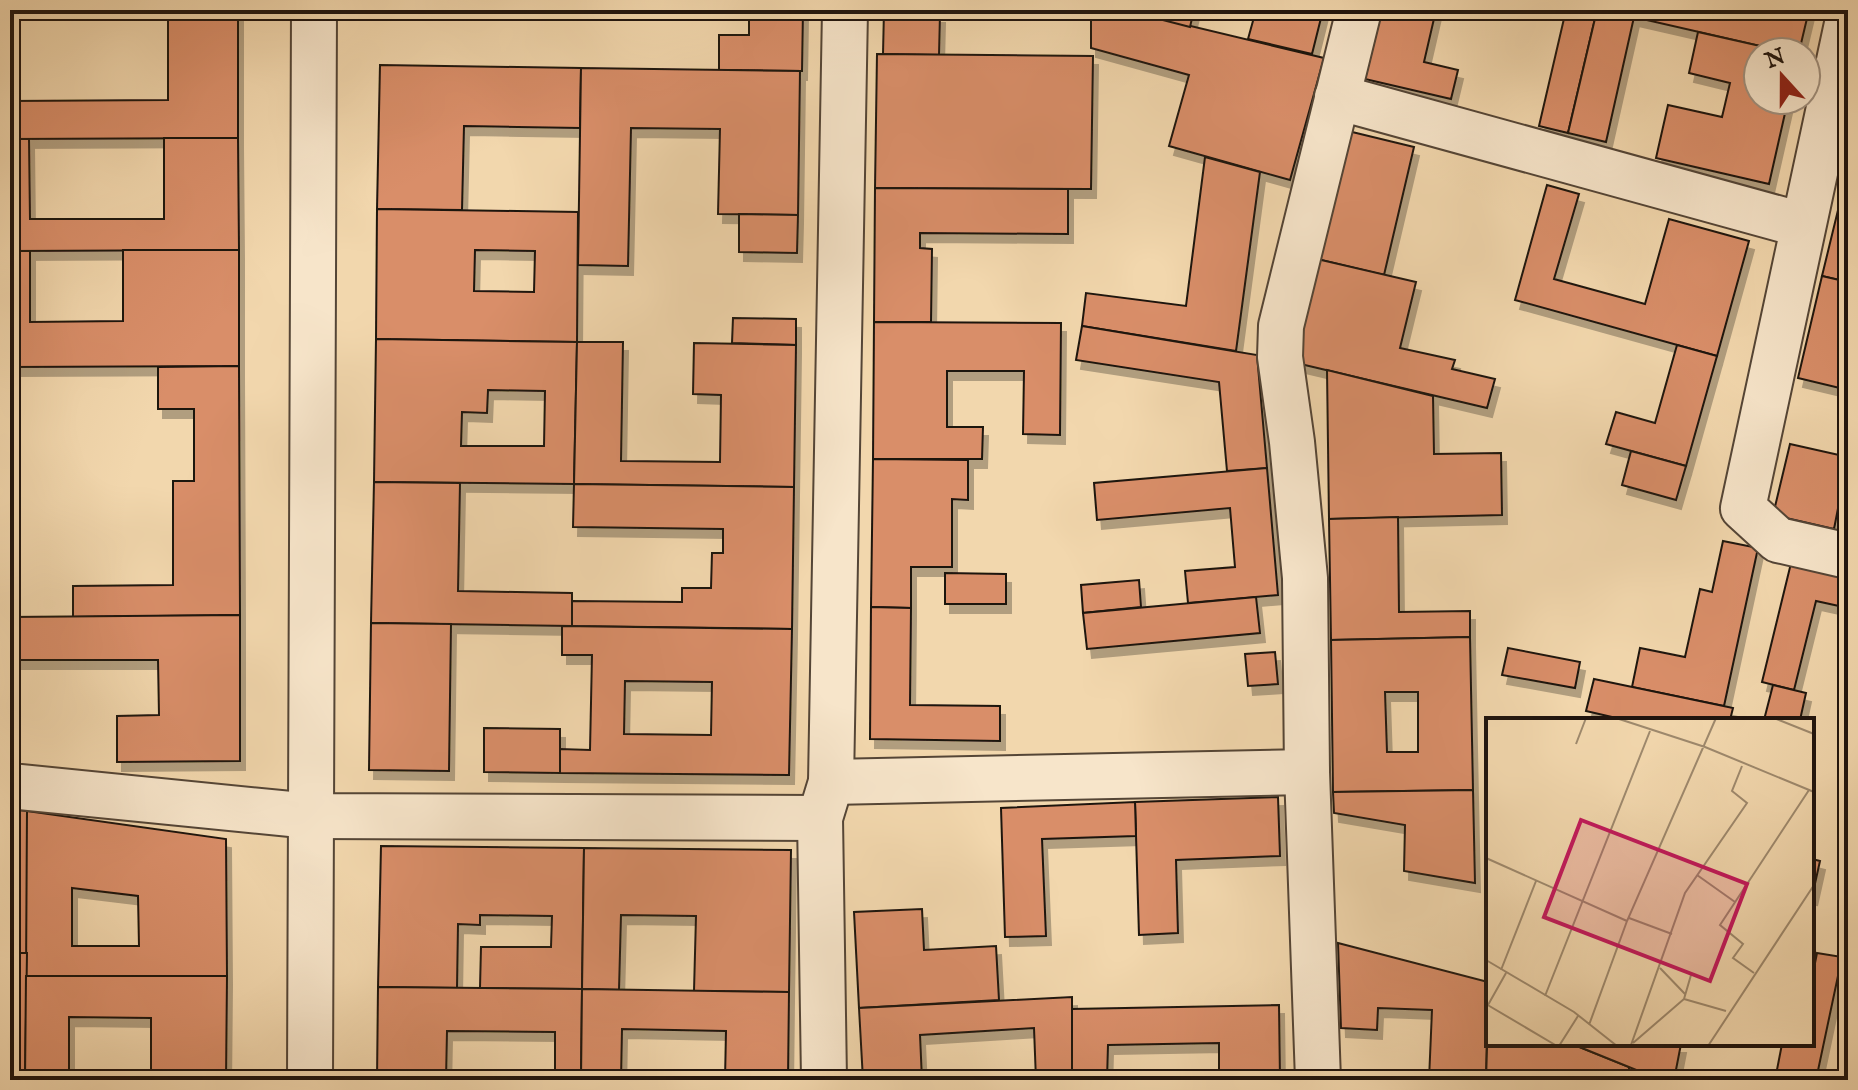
<svg xmlns="http://www.w3.org/2000/svg" width="1858" height="1090" font-family="'IM FELL English',serif">
	<style>
		.building { fill: #d98e69; stroke: #1f140e; stroke-width: 2; fill-rule: evenodd; filter: url(#shadow) }
		.lines { fill: none; stroke-linecap: round; stroke-linejoin: round }
		.minor-casing { stroke: #544536; stroke-width: 48 }
		.minor { stroke: #f7e5ca; stroke-width: 44 }
		.inset-road { fill: none; stroke: #9e896d; stroke-width: 2 }
		.view { fill: #c2185b; fill-opacity: 0.15; stroke: #c2185b; stroke-width: 4 }
		.inset-edge { fill: none; stroke: #1f140e; stroke-width: 4 }
	</style>
	<defs>
		<filter id="shadow"><feDropShadow dx="5" dy="9" stdDeviation="0" flood-color="#0004"/></filter>
	</defs>
	<rect width="100%" height="100%" fill="#f2d7ad"/>
	<filter id="stains"><feTurbulence type="fractalNoise" baseFrequency=".0025" numOctaves="4"/><feColorMatrix values="0 0 0 0 .2 0 0 0 0 .09 0 0 0 0 .02 0 0 0 .5 -.17"/></filter>
	<radialGradient id="worn" r=".72"><stop offset=".6" stop-color="#630" stop-opacity="0"/><stop offset="1" stop-color="#630" stop-opacity=".3"/></radialGradient>
	<g class="building">
		<path d="M168,10H238V138L10,139V101L168,100Z"/>
		<path d="M749,10H803L802,71L719,70V35H749Z"/>
		<path d="M884,10H927V14H940L939,55L883,54Z"/>
		<path d="M1091,10H1124L1324,58L1290,180L1169,146L1189,75L1091,48Z"/>
		<path d="M1124,10H1194L1190,27Z"/>
		<path d="M1256,10H1323L1312,54L1248,39Z"/>
		<path d="M1382,10H1436L1424,62L1458,70L1451,99L1365,79Z"/>
		<path d="M1566,10H1597L1568,133L1539,126Z"/>
		<path d="M1597,10L1634,17L1606,142L1568,133Z"/>
		<path d="M1603,10H1809L1799,52H1787Z"/>
		<path d="M1698,32L1787,52H1758V100H1788L1769,184L1656,158L1668,105L1722,117L1730,83L1689,73Z"/>
		<path d="M877,54L1093,56L1091,189L875,188Z"/>
		<path d="M380,65L581,68L580,128L464,126L462,210L377,209Z"/>
		<path d="M581,68L800,71L798,215L718,214L720,129L631,128L628,266L578,265Z"/>
		<path d="M1348,131L1414,147L1384,275L1317,259Z"/>
		<path d="M164,138H238L239,250L10,251V139H29L30,219H164Z"/>
		<path d="M1205,157L1260,172L1236,351L1082,326L1086,293L1186,306Z"/>
		<path d="M1848,169V282L1822,276Z"/>
		<path d="M1547,185L1579,194L1554,279L1645,304L1669,219L1749,241L1717,356L1515,300Z"/>
		<path d="M875,188L1068,189V234L920,233V248L932,249L931,322H874Z"/>
		<path d="M377,209L578,212L577,342L376,339ZM475,250L535,251L534,292L474,291Z"/>
		<path d="M739,214L798,215L797,253L739,252Z"/>
		<path d="M123,250H239V366L10,367V251H30V322L123,321Z"/>
		<path d="M1317,259L1416,282L1400,348L1455,360L1452,369L1495,379L1487,408L1292,362Z"/>
		<path d="M1822,276L1848,282V390L1798,378Z"/>
		<path d="M733,318L796,319V345L732,343Z"/>
		<path d="M874,322L1061,323L1060,435L1023,434L1024,371H947V427H983L982,459H873Z"/>
		<path d="M1082,326L1257,355L1267,468L1227,471L1219,382L1076,360Z"/>
		<path d="M376,339L577,342L574,484L374,482ZM488,390L545,391L544,446H461L462,412L487,413Z"/>
		<path d="M577,342H623L621,461L720,462L721,395L693,394L694,343L796,345L794,487L574,484Z"/>
		<path d="M1677,345L1717,356L1686,466L1606,444L1616,412L1655,423Z"/>
		<path d="M239,366L240,615L73,617V586L173,585V481H194V409H158V367Z"/>
		<path d="M1327,370L1433,396L1434,454L1501,453L1502,515L1329,519Z"/>
		<path d="M1790,444L1848,457L1834,529L1773,515Z"/>
		<path d="M1631,451L1686,466L1676,500L1622,485Z"/>
		<path d="M873,459L968,460V500L952,499V567H911V608L871,607Z"/>
		<path d="M1267,468L1278,595L1188,603L1185,571L1235,567L1230,508L1097,520L1094,483Z"/>
		<path d="M374,482L460,483L458,591L572,593V626L371,623Z"/>
		<path d="M574,484L794,487L792,629L572,626V601L682,602V588H711L712,553H723V529L573,527Z"/>
		<path d="M1398,517L1399,612L1470,611V637L1331,640L1329,519Z"/>
		<path d="M1723,541L1758,548L1724,706L1632,687L1640,648L1685,657L1700,589L1712,592Z"/>
		<path d="M1793,555L1848,568V608L1816,601L1794,690L1762,682Z"/>
		<path d="M945,573L1006,574V604H945Z"/>
		<path d="M1139,580L1141,607L1083,613L1081,585Z"/>
		<path d="M1256,597L1260,633L1087,649L1083,613Z"/>
		<path d="M871,607L911,608L910,705L1000,706V741L870,739Z"/>
		<path d="M240,615V761L117,762V716L159,715L158,660H14V745H10V617Z"/>
		<path d="M371,623L451,624L449,771L369,770Z"/>
		<path d="M562,626L792,629L789,775L560,773V749L590,750L592,655H562ZM625,681L712,682L711,735L624,734Z"/>
		<path d="M1470,637L1473,790L1333,792L1331,640ZM1385,692H1418V752H1387Z"/>
		<path d="M1508,648L1580,662L1575,688L1502,675Z"/>
		<path d="M1275,652L1278,684L1248,686L1245,654Z"/>
		<path d="M1594,679L1733,708L1730,720H1625L1586,711Z"/>
		<path d="M1773,685L1806,693L1800,720H1764Z"/>
		<path d="M484,728L560,729V773L484,772Z"/>
		<path d="M1473,790L1475,883L1404,871L1405,825L1334,813L1333,792Z"/>
		<path d="M1278,797L1280,856L1176,860L1178,933L1139,935L1135,802Z"/>
		<path d="M1135,802L1136,836L1042,839L1046,936L1005,937L1001,808Z"/>
		<path d="M10,809L27,811V953H10Z"/>
		<path d="M27,811L226,839L227,976H26ZM72,888L138,896L139,946H72Z"/>
		<path d="M381,846L584,848L582,989L480,988L481,947H551L552,916L480,915V925L458,924L457,988L378,987Z"/>
		<path d="M584,848L791,850L789,992L694,991L696,916L621,915L619,990L582,989Z"/>
		<path d="M1812,859L1820,861L1812,897Z"/>
		<path d="M922,909L924,950L996,946L999,1000L859,1008L854,912Z"/>
		<path d="M1338,943L1488,982L1486,1080H1429L1432,1010L1378,1008L1377,1030L1341,1028Z"/>
		<path d="M10,953H27L25,1080H10Z"/>
		<path d="M1817,953L1842,957L1816,1080H1775L1782,1044H1812V978Z"/>
		<path d="M26,976H227L226,1080H151V1018L69,1017V1080H25Z"/>
		<path d="M378,987L582,989L581,1080H555V1032L447,1031L446,1080H377Z"/>
		<path d="M582,989L789,992L788,1080H725L726,1031L622,1029L621,1080H581Z"/>
		<path d="M1072,997V1080H1036L1034,1028L920,1035L922,1080H863L859,1008Z"/>
		<path d="M1279,1005L1280,1080H1219V1043L1108,1045L1107,1080H1072V1009Z"/>
		<path d="M1488,1017V1044H1572L1629,1067V1080H1486Z"/>
		<path d="M1572,1044H1681L1674,1080H1661Z"/>
	</g>
	<g class="lines">
		<g class="minor-casing">
			<g id="minor">
				<path d="M1848,19L1743,508L1778,540L1848,556"/>
				<path d="M1337,97L1802,225"/>
				<path d="M831,782L1307,772"/>
				<path d="M10,786L311,816L820,818"/>
				<path d="M310,1080L314,10"/>
				<path d="M824,1080L820,818L831,782L845,10"/>
				<path d="M1318,1080L1307,772L1305,578L1292,442L1280,357L1281,326L1359,10"/>
			</g>
		</g>
		<use href="#minor" class="minor"/>
	</g>
	<g transform="translate(1486 718)">
		<rect width="328" height="328" fill="#f2d7ad"/>
		<path class="inset-road" d="M130,0L219,29L328,74M288,0L328,16M90,26L100,0M0,140L141,203M211,157L249,184M143,200L186,216M0,242L88,294L131,328M174,250L199,276M15,252L50,163M268,255L247,240L257,226L234,207L323,72M59,278L164,13M198,281L240,293M0,286L71,328M2,287L20,255M103,307L141,203L230,0M147,325L198,281L205,257M145,327L199,175L261,85L246,73L256,48M73,328L92,298M222,328L328,167"/>
		<path class="view" d="M95,102L261,166L224,263L58,199Z"/>
		<rect width="328" height="328" class="inset-edge"/>
	</g>
	<rect width="1858" height="1090" fill="none" stroke="#f2d7ad" stroke-width="40"/>
	<rect x="12" y="12" width="1834" height="1066" fill="none" stroke="#1f140e" stroke-width="4"/>
	<rect x="20" y="20" width="1818" height="1050" fill="none" stroke="#1f140e" stroke-width="2"/>
	<g transform="translate(1782 76) rotate(339)"><circle r="38" fill="#f7e5ca" stroke="#a1917f" stroke-width="2"/>
	<path d="M0-6L14 30L0 20L-14 30Z" fill="#8f2418"/>
	<text y="-12" font-size="22" font-weight="bold" text-anchor="middle" fill="#1f140e">N</text>
	</g>
	<rect width="100%" height="100%" filter="url(#stains)"/>
	<rect width="100%" height="100%" fill="url(#worn)"/>
</svg>
